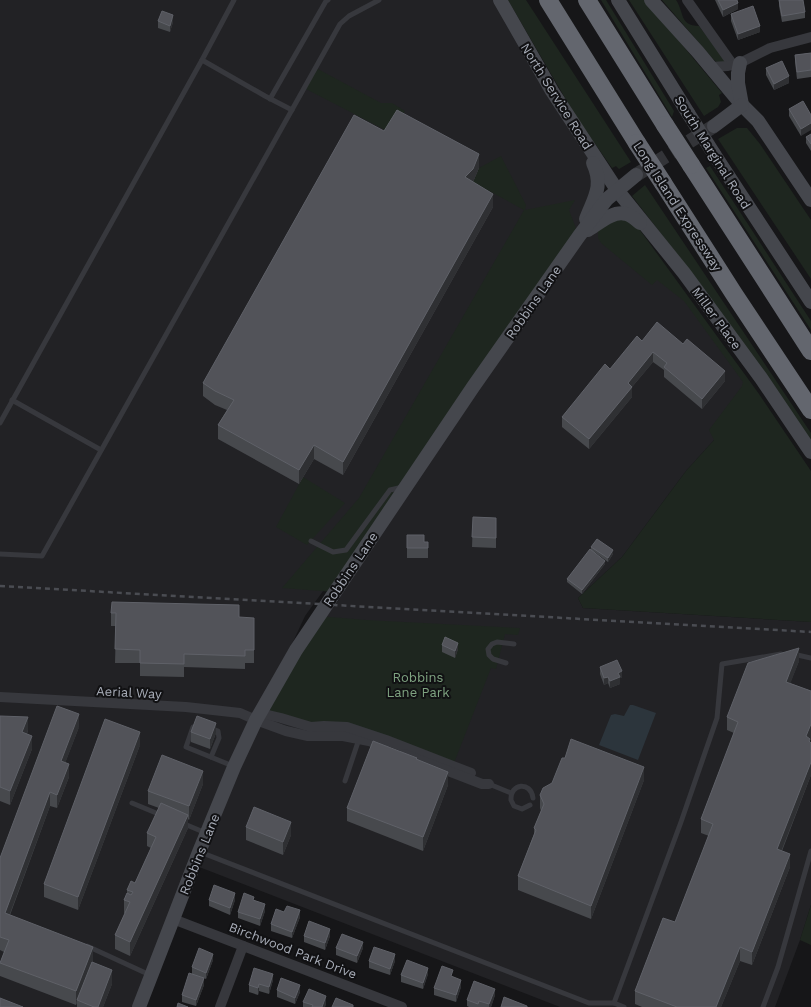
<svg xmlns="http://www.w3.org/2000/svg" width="811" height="1007" font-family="'Work Sans',sans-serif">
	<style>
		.built { fill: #222225; fill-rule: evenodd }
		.green { fill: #1e261f }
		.water { fill: #2c353c }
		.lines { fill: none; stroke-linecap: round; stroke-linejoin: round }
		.secondary-tunnel { stroke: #333438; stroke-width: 14; stroke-dasharray: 14 7; stroke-linecap: butt }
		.lane { stroke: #37383d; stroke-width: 5 }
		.street { stroke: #37383d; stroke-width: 10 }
		.secondary { stroke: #45474d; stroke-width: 14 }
		.highway { stroke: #63666e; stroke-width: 18 }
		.rail { stroke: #4a4c52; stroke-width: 2.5; stroke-dasharray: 5 4; stroke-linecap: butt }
		.secondary-bridge { stroke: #45474d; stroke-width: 14 }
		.highway-bridge { stroke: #63666e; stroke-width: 18 }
		.wall { fill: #47494d }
		.shaded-wall { fill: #2f3033 }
		.building { fill: #525359; stroke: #5f6168 }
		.labels { text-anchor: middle; stroke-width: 4; stroke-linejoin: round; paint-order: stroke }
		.street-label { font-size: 13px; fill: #a8adb8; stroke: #111113 }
		.park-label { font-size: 13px; fill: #7fa381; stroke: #111113 }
	</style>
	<rect width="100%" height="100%" fill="#161618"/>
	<path class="built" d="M0,0H504L587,144L606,222L629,220L750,382L714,440L686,471L622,557L578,598L583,608L811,622V905L800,940L775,1007H560L194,865L139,1007H0ZM557,267L331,598H340L329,613H321L258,717L305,616Z"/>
	<g class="green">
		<path d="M508,0H526L631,162L619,169L616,166L612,168L575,115Z"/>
		<path d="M601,0H606L674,111L672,117Z"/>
		<path d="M629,0H645L722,93L719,95L721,102L718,107L704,116Z"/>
		<path d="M662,0H676C685,14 679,25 699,26L726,62L719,64L713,59Z"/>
		<path d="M316,68L381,103H392L405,111L391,133L304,88Z"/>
		<path d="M737,128H747L760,144L811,220V279L718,139Z"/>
		<path d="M501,156L526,205L525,210L575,200L569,210L579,236L334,592L282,588L359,498L524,210L473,182L479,168Z"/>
		<path d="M710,166L811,321V330L706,168Z"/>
		<path d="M645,185L811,433V441L676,253L632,196Z"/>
		<path d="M621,216L637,226L759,394L811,471V622L583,608L578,598L622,557L686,471L714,440L709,430L742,386L743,382L684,301L657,280L652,285L601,243L598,238V231Z"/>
		<path d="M303,477L345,503L307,545L276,527Z"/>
		<path d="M318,616L366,620L520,628L518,635L505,634L496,669L491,668L454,763L309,724L263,708Z"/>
		<path d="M811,905V945L800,940Z"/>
	</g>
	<path class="water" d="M630,705H633L656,713L638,760L599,745L611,715L615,714L624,716Z"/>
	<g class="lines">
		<path class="secondary-tunnel" d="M636,175L714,126"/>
		<g class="lane">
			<path d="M202,60L234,0"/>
			<path d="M270,99L326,1L328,0"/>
			<path d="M12,400L101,450"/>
			<path d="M0,423L202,60L265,96L292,110"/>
			<path d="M311,541L333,552L346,550L390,490L403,487"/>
			<path d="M0,554L42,556L340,24L349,16L379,0"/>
			<path d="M793,654L811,658"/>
			<path d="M506,663L493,659L489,655L488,649L492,644L497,642L514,644"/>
			<path d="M193,727L186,747L233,766"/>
			<path d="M210,728L218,731L219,738L211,757"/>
			<path d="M345,781L359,739"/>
			<path d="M489,784L511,793"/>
			<path d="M132,803L161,815"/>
			<path d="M530,805L522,809L514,806L511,800C510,783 531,781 533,798"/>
			<path d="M182,823L206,833"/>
			<path d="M200,852L589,1003H614L624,1007"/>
			<path d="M87,946L150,975"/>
			<path d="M614,1003L681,822L717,718L722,664L781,654"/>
			<path d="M763,1007L778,967L811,851"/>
		</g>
		<g class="street">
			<path d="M687,0L733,65"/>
			<path d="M711,67L728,66L740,63L770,48L811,37"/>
			<path d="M0,697L186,707L240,713L256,720L286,731L308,736H343L369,741L384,746"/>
			<path d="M260,713L281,718L311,727L324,726L347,727L386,740L471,773"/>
			<path d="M404,754L482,784H489"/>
			<path d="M173,919L402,1007"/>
			<path d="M220,1007L243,946"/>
		</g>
		<g class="secondary">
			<path d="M500,0L552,91L617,190L684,273L761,378L811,452"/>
			<path d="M618,0L688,113"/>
			<path d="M651,0L698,52L742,105L758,121L811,200"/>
			<path d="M740,63L738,73V83L742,105"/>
			<path d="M714,126L742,105"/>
			<path d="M714,154L811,302"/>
			<path d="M586,219C594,198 604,186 593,163"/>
			<path d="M588,230C598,224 613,210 626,214C631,215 636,220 640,223"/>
			<path d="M139,1007L199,852L234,767L256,720L296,650L473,387L579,236L607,199L636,175"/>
		</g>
		<g class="highway">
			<path d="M548,0L637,143"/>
			<path d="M587,0L665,125"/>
			<path d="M691,165L811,351"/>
			<path d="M663,183L734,294L811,410"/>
		</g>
		<path class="rail" d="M0,586L811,632"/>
		<path class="secondary-bridge" d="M688,113L714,154"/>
		<g class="highway-bridge">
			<path d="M665,125L691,165"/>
			<path d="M637,143L663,183"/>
		</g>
	</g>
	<g class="wall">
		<path d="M715,0H737L738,9L723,17Z"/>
		<path d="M779,0L805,12V18L782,22L779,6Z"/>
		<path d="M731,14L760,32L738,40L731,21Z"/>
		<path d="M158,21L173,22L170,32L158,28Z"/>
		<path d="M811,53V77L797,79L795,62V55Z"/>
		<path d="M766,68L789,83L774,90L766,75Z"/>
		<path d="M789,109L811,115L801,136L789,116Z"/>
		<path d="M384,131L479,168L473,182L493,207L343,475L314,459L299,484L218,439V425L227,410L215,405L203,396V383Z"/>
		<path d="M811,134V151L806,143V137Z"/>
		<path d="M642,341L725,381L702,409L664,377V370L653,362L632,387V397L589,449L562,427V417L610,369Z"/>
		<path d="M473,517L496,518V548L472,547Z"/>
		<path d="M407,535L424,542H428V558H407Z"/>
		<path d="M591,547L613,554L608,562L593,551L605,564L582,594L567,582V579L591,550Z"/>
		<path d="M111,613L239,617L254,631V663H245V669L184,667V677L140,676V663H115L116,626H111Z"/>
		<path d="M442,645L458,649L455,658L442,652Z"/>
		<path d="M799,661L790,683L811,691V738L810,740V742L811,743V775L782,851L790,867L752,965L740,961L721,1007H642L635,1004V991L675,922L709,836L701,833V819L734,733L727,730V717Z"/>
		<path d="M600,667L622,678H620V684L610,688L608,683L604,685L600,674Z"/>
		<path d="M0,716L28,730L27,734L32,749L10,805L0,801Z"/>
		<path d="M79,727L65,763L69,777L57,808L50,806L10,915L93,960L92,962L112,984L103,1007H77V1003L76,1005L0,976V963L4,952L0,950V858Z"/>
		<path d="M191,732L216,733L210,749L191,742Z"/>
		<path d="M140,745L78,910L44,897V884Z"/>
		<path d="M417,760L448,785L423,851L347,821V808Z"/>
		<path d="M644,780L591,919L518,890V876L534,834V828L541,811L540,808V795Z"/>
		<path d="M203,784L189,820L188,819V828L130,956L115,949V935L125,913H124V900L127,894V890L135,883L151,848L147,846V833L159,808L148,804V791Z"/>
		<path d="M246,827L291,835L283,855L246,840Z"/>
		<path d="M209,900H235L230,915L209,906Z"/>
		<path d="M254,901L265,911L260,926L238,918V912Z"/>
		<path d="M300,917L292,938L271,931V924Z"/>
		<path d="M304,936H330L325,950L304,942Z"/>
		<path d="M336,948H363L357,963L336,955Z"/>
		<path d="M213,960L206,979L204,978V985L196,1006L182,1002V995L192,974V967Z"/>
		<path d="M369,961H395L390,975L369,968Z"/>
		<path d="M428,974L423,989L401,982V975Z"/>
		<path d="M453,977L461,987L456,1002L434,995V988Z"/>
		<path d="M273,980L269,994L259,991L258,995L249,992V985Z"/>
		<path d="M277,990L300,992L295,1004L277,997Z"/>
		<path d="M495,995L491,1007H469L467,1006V1000Z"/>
		<path d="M303,1002L326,1003L325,1007H303Z"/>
	</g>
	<g class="shaded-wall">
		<path d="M738,3V9L723,17V10Z"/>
		<path d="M173,15V22L170,32V26Z"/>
		<path d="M760,26V32L738,40V34Z"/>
		<path d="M789,76V83L774,90V84Z"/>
		<path d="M811,123V130L801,136V129Z"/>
		<path d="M479,154V168L473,182L465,177Z"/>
		<path d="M493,194V207L343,475V462Z"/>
		<path d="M653,352V362L632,387V397L589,449V439L628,383Z"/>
		<path d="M725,371V381L702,409V399Z"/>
		<path d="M314,445V459L299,484V470Z"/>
		<path d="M613,550V554L608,562V558Z"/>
		<path d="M605,561V564L582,594V590Z"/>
		<path d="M458,643V649L455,658V651Z"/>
		<path d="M799,648V661L786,695V682Z"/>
		<path d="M622,671V678H620V684L610,688V681L618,673Z"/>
		<path d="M608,677V683L604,685V678Z"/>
		<path d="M79,714V727L61,774V761Z"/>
		<path d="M28,717V730L22,745V732Z"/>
		<path d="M216,723V733L210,749V739Z"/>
		<path d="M811,724V738L810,740V752L806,736Z"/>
		<path d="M140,732V745L78,910V897Z"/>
		<path d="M32,736V749L10,805V791Z"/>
		<path d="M811,762V775L777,862V849Z"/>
		<path d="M69,764V777L57,808V795Z"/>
		<path d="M644,767V780L591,919V906Z"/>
		<path d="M203,771V784L189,820V806Z"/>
		<path d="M448,772V785L423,851V837Z"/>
		<path d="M50,792V806L5,927V913Z"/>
		<path d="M188,815V828L130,956V942Z"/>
		<path d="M291,822V835L283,855V842Z"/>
		<path d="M790,854V867L752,965V952Z"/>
		<path d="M235,893V900L230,915V908Z"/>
		<path d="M265,904V911L260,926V919Z"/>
		<path d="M300,910V917L292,938V932Z"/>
		<path d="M330,929V936L325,950V943Z"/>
		<path d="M363,942V948L357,963V956Z"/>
		<path d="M93,947V960L78,1001L77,1000L76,1005V991Z"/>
		<path d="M740,947V961L721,1007H716Z"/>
		<path d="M213,954V960L206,979V973Z"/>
		<path d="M395,954V961L390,975V969Z"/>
		<path d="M428,968V974L423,989V983Z"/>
		<path d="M112,970V984L103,1007H98Z"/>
		<path d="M273,974V980L269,994V987Z"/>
		<path d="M204,978V985L196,1006V1000Z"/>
		<path d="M461,980V987L456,1002V995Z"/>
		<path d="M259,984V991L258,995V988Z"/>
		<path d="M300,985V992L295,1004V998Z"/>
		<path d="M495,989V995L491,1007H489V1004Z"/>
		<path d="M326,996V1003L325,1007H322Z"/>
	</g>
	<g class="building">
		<path d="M718,0H737L738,3L723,10Z"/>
		<path d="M779,0H803L805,12L782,16Z"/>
		<path d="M753,6L760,26L738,34L731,14Z"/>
		<path d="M162,11L173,15L170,26L158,21Z"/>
		<path d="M811,53V70L797,72L795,55Z"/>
		<path d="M782,61L789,76L774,84L766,68Z"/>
		<path d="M803,101L811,115V123L801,129L789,109Z"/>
		<path d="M397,110L479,154L473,169L465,177L493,194L343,462L314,445L299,470L218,425L234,400L215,391L203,383L354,115L384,131Z"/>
		<path d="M811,134V144L806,137Z"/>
		<path d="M657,322L683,344L687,339L725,371L702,399L664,367L667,363L653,352L628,383L632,387L589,439L562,417L605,364L610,369L637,336L642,341Z"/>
		<path d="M473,517L496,518V538L472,537Z"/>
		<path d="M407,535H424V542H428V548H407Z"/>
		<path d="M597,539L613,550L608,558L591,547Z"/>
		<path d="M590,549L605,561L582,590L567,579Z"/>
		<path d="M112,602L239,605V617L254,618V650H245V656L184,654V664L140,663V650L115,649L116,613H111Z"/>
		<path d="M445,637L458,643L455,651L442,645Z"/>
		<path d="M799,648L786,682L811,691V724L806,736L810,739L809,741L811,743V762L777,849L790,854L752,952L740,947L716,1007H677L635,991L663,918L675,922L713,824L701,819L738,722L727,717L748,663Z"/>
		<path d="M617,660L622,671L618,673L620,677L610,681L608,677L604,678L600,667Z"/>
		<path d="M57,706L79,714L61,761L69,764L57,795L50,792L5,913L93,947L76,991L0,963L9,940L0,937V858Z"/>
		<path d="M0,716L28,717L22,732L32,736L10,791L0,787Z"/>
		<path d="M197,716L216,723L210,739L191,732Z"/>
		<path d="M105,719L140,732L78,897L44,884Z"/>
		<path d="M571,739L644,767L591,906L518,876L536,830L534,828L544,804L540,795L543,788L552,783L562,758H565Z"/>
		<path d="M373,741L417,758L416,759L448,772L423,837L347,808Z"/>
		<path d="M162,755L203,771L189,806L148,791Z"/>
		<path d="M161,803L188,815L130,942L115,935L130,902L124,900L127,893L131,895L133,892L127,890L131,881L135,883L156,837L147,833Z"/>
		<path d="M254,807L291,822L283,842L246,827Z"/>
		<path d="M214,885L235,893L230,908L209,900Z"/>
		<path d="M244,893L254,897L253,900L265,904L260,919L238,912Z"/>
		<path d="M287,906L300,910L292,932L271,924L276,909L284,912Z"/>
		<path d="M309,921L330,929L325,943L304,936Z"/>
		<path d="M342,934L363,942L357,956L336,948Z"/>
		<path d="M374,947L395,954L390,969L369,961Z"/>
		<path d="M199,948L213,954L206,973L192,967Z"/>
		<path d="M407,960L428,968L423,983L401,975Z"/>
		<path d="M92,962L112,970L98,1007H94L77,1000Z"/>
		<path d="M442,966L453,970L451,976L461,980L456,995L434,988Z"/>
		<path d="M254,968L273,974L269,987L259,984L258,988L249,985Z"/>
		<path d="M189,973L204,978L196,1000L182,995Z"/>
		<path d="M281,978L300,985L295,998L277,990Z"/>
		<path d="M474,981L495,989L489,1004L479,1001L478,1004L467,1000Z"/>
		<path d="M309,989L326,996L322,1007H312L313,1005L303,1002Z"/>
		<path d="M504,997L527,1006V1007H501Z"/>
		<path d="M0,998L23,1007H0Z"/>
		<path d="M336,998L353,1005V1007H332Z"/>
		<path d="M178,1003L188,1007H177Z"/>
	</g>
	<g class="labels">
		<g class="street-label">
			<text transform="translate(557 96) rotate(58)" y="5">North Service Road</text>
			<text transform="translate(713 152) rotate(58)" y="5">South Marginal Road</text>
			<text transform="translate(678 206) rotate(57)" y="5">Long Island Expressway</text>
			<text transform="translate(533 302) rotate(-55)" y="5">Robbins Lane</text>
			<text transform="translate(717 318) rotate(54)" y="5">Miller Place</text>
			<text transform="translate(350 569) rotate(-56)" y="5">Robbins Lane</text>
			<text transform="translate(129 692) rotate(3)" y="5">Aerial Way</text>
			<text transform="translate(199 854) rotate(-68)" y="5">Robbins Lane</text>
			<text transform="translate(293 950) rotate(21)" y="5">Birchwood Park Drive</text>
		</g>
		<g class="park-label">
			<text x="418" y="682">Robbins<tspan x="418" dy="15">Lane Park</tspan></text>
		</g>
	</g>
</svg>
